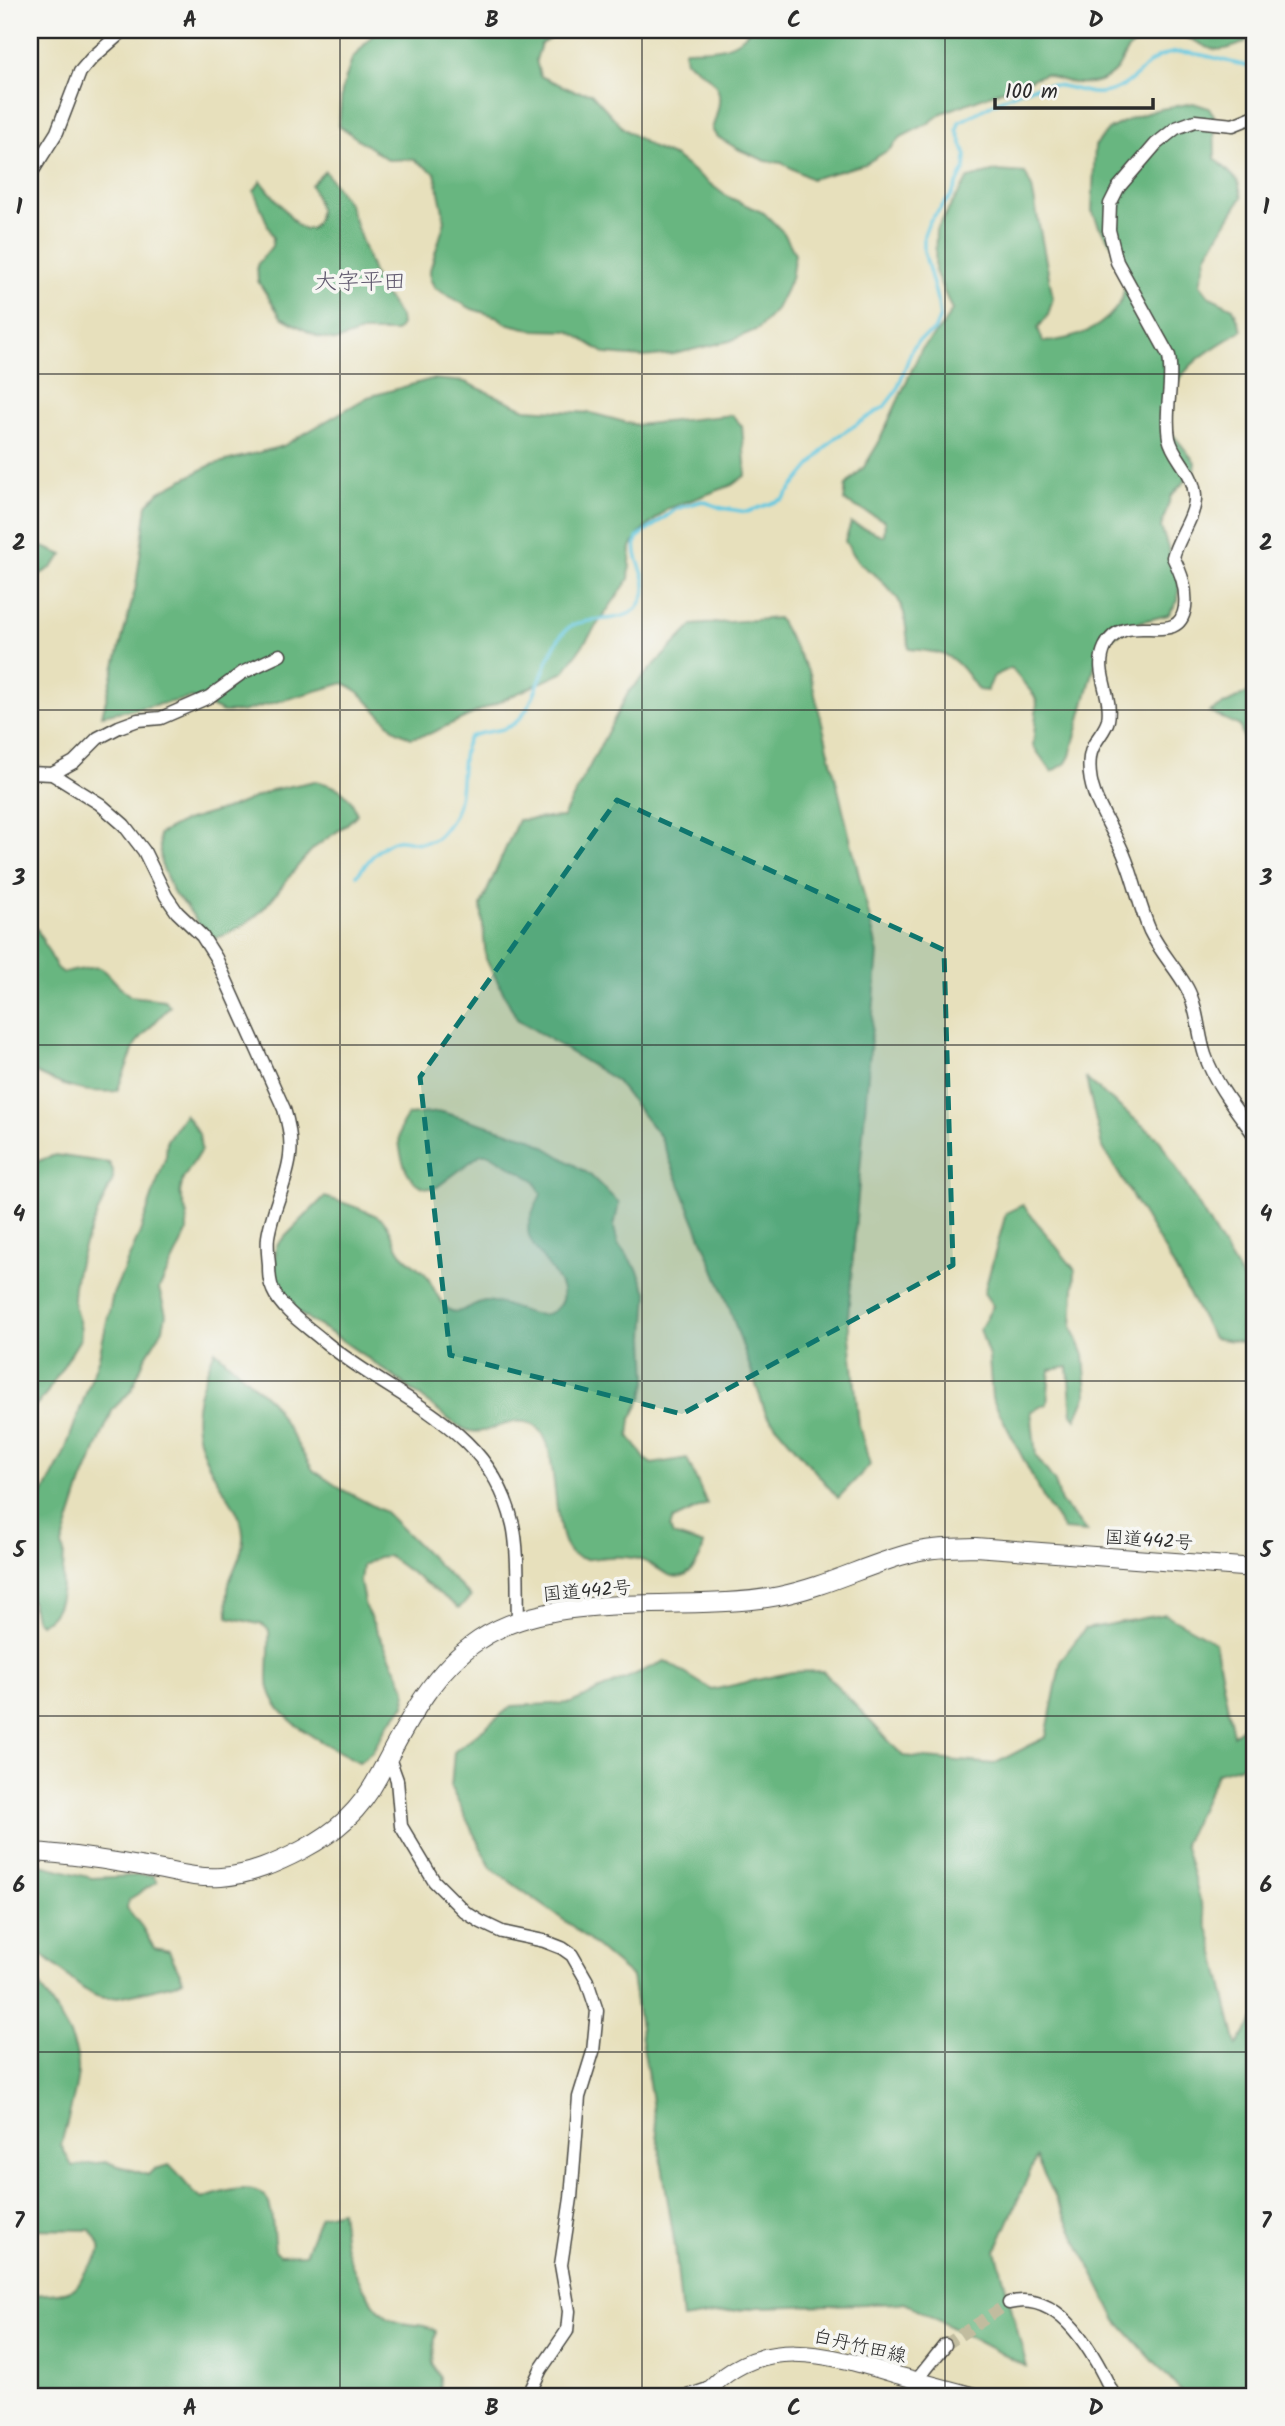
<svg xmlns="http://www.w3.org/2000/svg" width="1285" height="2426" font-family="Kalam,'Klee One',sans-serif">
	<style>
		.forest { fill: #68b680; stroke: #4a7056; stroke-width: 2 }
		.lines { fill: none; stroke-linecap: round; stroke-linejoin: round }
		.stream { stroke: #63c8e0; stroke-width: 3.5 }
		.minor-tunnel { stroke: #c1bc9f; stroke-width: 12; stroke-dasharray: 12 6; stroke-linecap: butt }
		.minor-casing { stroke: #474641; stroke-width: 15 }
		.major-casing { stroke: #474641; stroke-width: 18 }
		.highway-casing { stroke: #474641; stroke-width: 20 }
		.minor { stroke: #fff; stroke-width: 12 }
		.major { stroke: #fff; stroke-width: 16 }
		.highway { stroke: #fff; stroke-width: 18 }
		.marked { fill: #0f766e; fill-opacity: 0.2; stroke: #0f766e; stroke-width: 5; stroke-dasharray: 14 9; stroke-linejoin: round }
		.grid { fill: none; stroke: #2b2b2b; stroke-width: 2; stroke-opacity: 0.55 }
		.labels { text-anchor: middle; stroke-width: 7; stroke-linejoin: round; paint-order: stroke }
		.street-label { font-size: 19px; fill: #2b2b2b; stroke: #f6f6f2 }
		.quarter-label { font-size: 23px; fill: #615a6f; stroke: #f6f6f2 }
		.neatline { fill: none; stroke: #2b2b2b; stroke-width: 2.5 }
		.grid-label { font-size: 23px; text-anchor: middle; font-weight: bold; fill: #2b2b2b }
	</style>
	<rect width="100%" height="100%" fill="#f6f6f2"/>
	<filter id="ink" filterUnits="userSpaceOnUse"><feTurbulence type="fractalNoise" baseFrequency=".0143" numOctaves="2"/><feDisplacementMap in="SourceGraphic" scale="14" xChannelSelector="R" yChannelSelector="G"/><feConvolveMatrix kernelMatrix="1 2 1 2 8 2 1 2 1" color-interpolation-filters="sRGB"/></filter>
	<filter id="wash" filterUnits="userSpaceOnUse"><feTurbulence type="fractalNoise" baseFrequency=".00686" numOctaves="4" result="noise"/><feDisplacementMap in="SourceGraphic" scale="28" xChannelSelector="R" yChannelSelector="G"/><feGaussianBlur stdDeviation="1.57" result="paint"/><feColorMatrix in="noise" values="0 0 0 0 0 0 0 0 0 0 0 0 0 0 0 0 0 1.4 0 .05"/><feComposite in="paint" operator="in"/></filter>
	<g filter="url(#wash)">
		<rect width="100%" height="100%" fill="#e7e0bc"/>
		<g class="forest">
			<path d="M377,30H565L541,44L536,60L540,76L574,91L591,93L624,129L653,148L675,157L726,196L764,213L784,233L795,254L791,279L775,311L758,329L730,341L674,354L643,357L606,354L569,331L534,330L505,323L498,317L472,309L435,288L430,279V270L445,221L435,173L413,159L388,160L339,126L342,90L352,59Z"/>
			<path d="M749,30H1255C1251,44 1223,53 1209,48C1202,46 1196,40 1189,39C1182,37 1170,38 1162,38C1150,39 1135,41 1127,51C1123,56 1121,64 1116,70C1097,91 1068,84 1045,74L942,113L929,123L901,137L890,149L865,164L811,179L782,163L766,161L740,150L716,136L712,129C726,88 721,85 686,61L684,50C709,49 734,52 749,30Z"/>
			<path d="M1193,103L1209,108L1214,115L1215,158L1238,181L1242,197L1207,254L1200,284L1210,297L1233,308L1242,330C1219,345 1188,360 1176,386C1170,397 1168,411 1164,423L1195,462L1194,471L1171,496L1161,527L1179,581L1178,601L1168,615L1135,623L1100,646L1070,756L1066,763L1052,772L1033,746L1037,703L1034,695L1011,668L994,676L987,691L978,690C954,655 951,653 909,649L904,613L898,599L879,578L859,563L845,541L851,523L884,536L885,521L844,501L846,485L864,467L878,444L921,350L943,325L952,310L935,271L936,230L968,178L996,171L1025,173L1032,188L1053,298L1048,315L1038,328L1043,342C1074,340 1104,329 1121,301C1125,292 1125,277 1127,267L1099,226L1092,211L1095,146L1109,129L1132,118L1156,110Z"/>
			<path d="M325,171L349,205L376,281L400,317L401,325L396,332H361L336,341L318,337L281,317L258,281L257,265L272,246L273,238L254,191L261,181L297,225L303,229H311C325,215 318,201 311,185Z"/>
			<path d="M432,379L465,382L525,409L591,413L636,425L732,415L742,426L746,475L732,485L667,509L640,533L631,547L629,579L564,672L429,734L411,738L395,730L359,692L344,683L241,712H223L192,698L102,715L136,586L147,505L159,492L211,465L283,446L368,397Z"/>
			<path d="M30,542L63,555L51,568L30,580Z"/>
			<path d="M778,618L810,674L878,953L848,1317L859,1425L870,1465L838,1498L766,1414L727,1301L660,1136L615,1080L517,1019L486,959L481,905L518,820L563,817L629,691L693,625Z"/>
			<path d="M1255,689V777L1240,726L1209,712Z"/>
			<path d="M315,781C338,786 349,791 357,814C342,832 325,837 310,852C276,888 266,923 213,939L206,934L186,906L174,894L161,864L159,834L182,822L232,807L272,790Z"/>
			<path d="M30,928L37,929L57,968L64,973C113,962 95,966 130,996L164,1000L170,1006L136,1043L117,1091C80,1094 63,1086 30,1070Z"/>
			<path d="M1086,1079L1159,1139L1255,1300V1344L1213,1338L1167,1254L1102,1146Z"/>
			<path d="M442,1112L530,1138L589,1174L619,1203L614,1227L618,1244L637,1269L648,1294L645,1337L647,1380L643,1396L631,1419L629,1436L646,1460L652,1464L687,1458L707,1504L673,1520L670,1528L673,1535L704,1545C700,1561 689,1583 669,1575C662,1572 656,1567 650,1564C638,1557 623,1556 609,1557C596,1557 586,1563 573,1555C550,1540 560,1449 539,1429C515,1407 489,1441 464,1429C449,1422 434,1407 421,1397C393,1375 363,1355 334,1335C322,1327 294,1313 287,1301C274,1281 274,1269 276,1246L324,1197C336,1200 376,1213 384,1221C392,1229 394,1245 402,1254C409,1262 419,1267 426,1275C433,1285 437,1299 446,1307C457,1320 473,1302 485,1301C508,1300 543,1330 560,1304C574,1282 528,1253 528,1229C528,1218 537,1204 541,1194L534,1180L489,1154H481L437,1187C409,1196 396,1152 400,1130C401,1124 405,1120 408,1115Z"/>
			<path d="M185,1114L199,1134L201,1150L183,1179L180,1193L187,1215V1232L159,1289L166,1314L163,1329L145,1358L131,1391L113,1409L82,1482L62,1545L64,1553C62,1578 66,1612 40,1624L35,1618L30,1597V1519L63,1456L99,1357L113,1294L139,1235L166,1156L167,1140Z"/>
			<path d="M55,1155L109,1163L113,1170V1179C97,1216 75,1256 73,1297C73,1312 84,1324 80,1339L45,1396L30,1411V1164Z"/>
			<path d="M1023,1205L1075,1270L1072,1327L1084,1355L1087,1394L1076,1419L1072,1414L1068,1367L1050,1370L1047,1404L1031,1411L1036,1456L1055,1482L1061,1502L1087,1532L1064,1530L1046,1503L992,1398L989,1357L980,1329L993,1306L984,1293L1006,1213Z"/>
			<path d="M215,1350L271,1401L313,1470L341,1489L385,1512L471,1597L459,1608L388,1556L378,1557L362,1566L360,1582L365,1607L406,1689L405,1705L388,1724L372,1752L359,1762C329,1746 268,1719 268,1679C268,1663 270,1646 269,1630L263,1625L228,1617C228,1606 226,1591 230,1580C236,1564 244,1552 243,1534C242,1516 231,1501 221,1486C186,1431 192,1407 215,1350Z"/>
			<path d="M1165,1614L1215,1642L1233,1735L1255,1718V1762L1217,1773L1184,1843L1213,1945L1237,2046L1255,2018V2384L1242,2396H1185L1117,2321L1036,2158L996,2250L1027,2367L905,2303L758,2307L682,2319L675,2246L632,1977L572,1926L491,1868L451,1788L454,1752L512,1706L571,1703L665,1661L712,1690L792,1672L823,1671L903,1756L994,1764L1046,1737L1061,1660L1085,1629Z"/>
			<path d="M41,1865L92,1878L153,1875L157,1882L128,1900L127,1908L142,1927L154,1948L169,1951L183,1980L175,1984C160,1987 118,1999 106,1998C81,1997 53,1957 30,1948V1899Z"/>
			<path d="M30,1978L38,1983C53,2008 80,2039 78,2071C77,2092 66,2123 61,2145L72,2166L106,2162L148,2175L154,2169L169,2165C182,2176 187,2189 202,2199C219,2193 255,2179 268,2201C273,2211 273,2238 275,2250L280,2255L305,2254L320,2216L341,2211C343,2224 343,2237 346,2249C352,2269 371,2307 389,2318C403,2328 422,2321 436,2331L432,2364L440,2377L439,2396H183L171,2391L162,2396H30V2295C43,2294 62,2295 73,2289C80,2285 81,2277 86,2271C101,2253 107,2252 91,2230L30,2229Z"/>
		</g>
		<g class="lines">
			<path class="stream" d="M357,875C368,862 379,844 397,840C401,839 408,841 413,842C433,845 440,837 451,820C467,794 456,764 469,737C483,730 502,733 515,723C540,703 546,641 571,626C590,615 628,625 640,604C656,578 629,562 637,538L676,509L702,501L722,508L747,512L783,499L825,448L835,438L884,407L897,390L912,349L918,341L934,331L940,317L938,303L924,251V235L929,222L951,196L965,168L966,155L957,130L959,122C986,109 1018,86 1049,85C1069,84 1086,97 1107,92C1128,87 1136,75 1151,62C1181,39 1222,64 1255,67"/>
		</g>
	</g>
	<g filter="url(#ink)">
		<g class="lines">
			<path class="minor-tunnel" d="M945,2345L1009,2303"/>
			<g class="minor-casing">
				<g id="minor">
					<path d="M1255,116L1233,125L1195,121L1176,128L1156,144L1118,188L1110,204L1109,230L1117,262L1169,356C1174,384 1164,410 1169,438C1173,458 1194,471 1195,496C1196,516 1178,537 1173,557C1181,573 1187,588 1185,607C1179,651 1125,606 1105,647C1093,672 1113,695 1108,720C1105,733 1092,741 1090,757C1085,797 1114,826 1126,860C1135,883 1140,908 1150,931C1160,952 1176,968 1187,988C1198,1008 1198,1034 1205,1055C1215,1084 1237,1111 1255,1136"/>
					<path d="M30,175L57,132L80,72L92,58L124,30"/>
					<path d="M30,773L52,774L100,804L124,825L144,851L166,896L177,912L202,936L216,958L284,1109C289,1125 292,1139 290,1156C287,1183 272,1209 268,1237C267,1246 268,1255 269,1264C269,1273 269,1282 273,1290C282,1311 308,1327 325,1342C396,1401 490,1424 513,1525C519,1550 517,1593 518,1621"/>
					<path d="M52,774L74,762L98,738L119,727L138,720L161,718L209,697L242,673L280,655"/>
					<path d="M389,1758L397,1780L401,1826L434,1881L465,1912L481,1922L502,1932L544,1941L562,1948L572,1955L587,1981L597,2011L593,2052L579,2097L571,2198L561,2265L569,2311L567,2331L541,2369L528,2396"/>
					<path d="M1009,2303C1062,2289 1095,2357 1114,2396"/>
					<path d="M917,2380L945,2345"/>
					<path d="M687,2396L711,2388"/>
				</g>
			</g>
			<g class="major-casing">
				<path id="major" d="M704,2396C756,2332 829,2354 897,2375C923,2382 949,2389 975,2396"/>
			</g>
			<g class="highway-casing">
				<path id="highway" d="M30,1852C71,1854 111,1861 152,1868C174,1872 198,1879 221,1877C250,1875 277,1863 302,1850C336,1832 360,1811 378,1777C405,1727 430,1673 479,1640C557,1587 687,1614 779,1596C825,1587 866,1565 911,1553C932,1547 954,1548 975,1547L1255,1568"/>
			</g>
			<use href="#minor" class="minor"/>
			<use href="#major" class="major"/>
			<use href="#highway" class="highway"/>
		</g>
	</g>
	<path class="marked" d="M617,800L944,950L953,1265L682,1414L450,1355L420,1077Z"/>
	<path class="grid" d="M340,30V2396M642,30V2396M945,30V2396M30,374H1255M30,710H1255M30,1045H1255M30,1381H1255M30,1716H1255M30,2052H1255"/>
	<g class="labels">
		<g class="street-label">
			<text transform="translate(1149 1539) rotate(4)" y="7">国道442号</text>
			<text transform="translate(587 1590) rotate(-5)" y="7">国道442号</text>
			<text transform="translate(860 2345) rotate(13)" y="7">白丹竹田線</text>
		</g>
		<g class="quarter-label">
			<text x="360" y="289">大字平田</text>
		</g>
	</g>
	<rect width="1285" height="2426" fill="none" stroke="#f6f6f2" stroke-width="77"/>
	<path d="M995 98v10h158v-10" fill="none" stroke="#2b2b2b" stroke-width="3.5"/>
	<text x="1005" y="98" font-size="21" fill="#2b2b2b" stroke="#f6f6f2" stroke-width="5" paint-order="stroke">100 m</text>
	<rect x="38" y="38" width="1208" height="2350" class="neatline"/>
	<g class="grid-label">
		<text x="190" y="27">A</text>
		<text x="492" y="27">B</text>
		<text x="794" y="27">C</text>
		<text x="1096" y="27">D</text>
		<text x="19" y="214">1</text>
		<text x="1266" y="214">1</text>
		<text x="19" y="550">2</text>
		<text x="1266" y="550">2</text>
		<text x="19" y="885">3</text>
		<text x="1266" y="885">3</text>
		<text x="19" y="1221">4</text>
		<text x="1266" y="1221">4</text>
		<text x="19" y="1557">5</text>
		<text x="1266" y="1557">5</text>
		<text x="19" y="1892">6</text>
		<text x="1266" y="1892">6</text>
		<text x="19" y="2228">7</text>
		<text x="1266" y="2228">7</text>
		<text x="190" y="2415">A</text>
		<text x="492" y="2415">B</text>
		<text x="794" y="2415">C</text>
		<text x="1096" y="2415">D</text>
	</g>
</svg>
